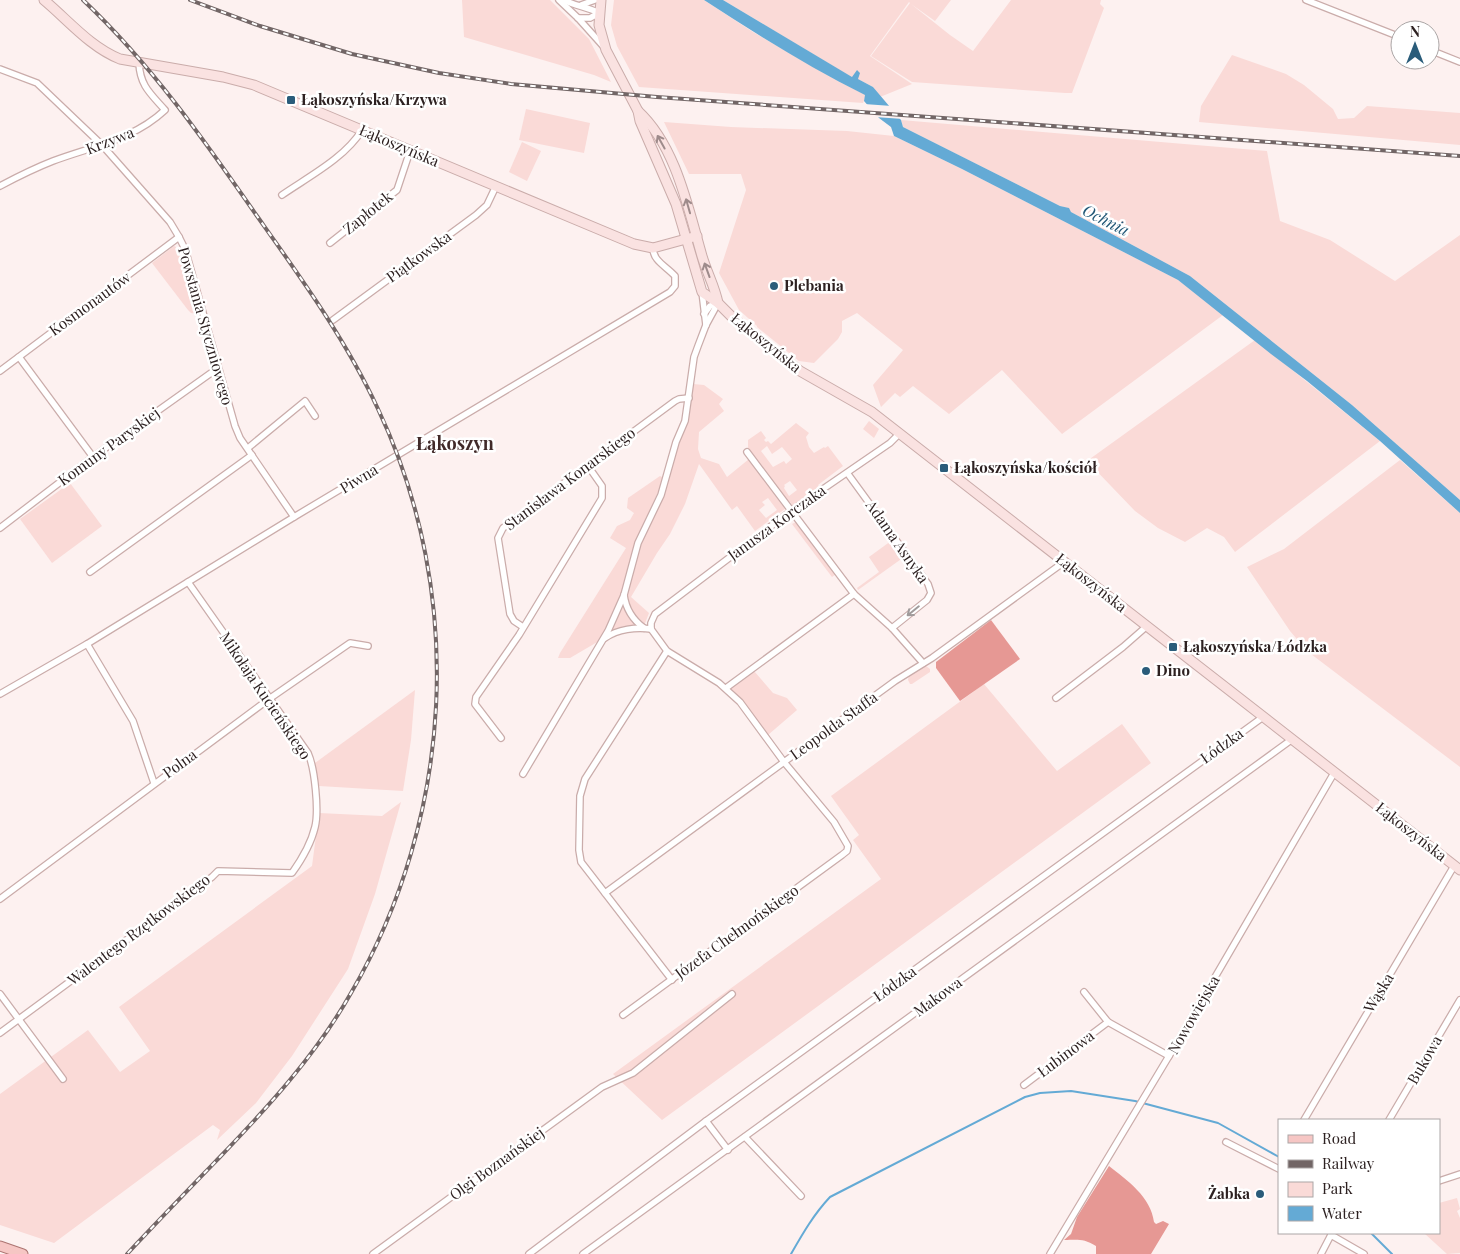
<svg xmlns="http://www.w3.org/2000/svg" width="1460" height="1254" font-family="'Playfair Display',serif">
	<style>
		.green { fill: #fadad7; fill-rule: evenodd }
		.forest { fill: #e69894 }
		.water { fill: #64aad5 }
		.pier { fill: #fdf1f0 }
		.lines { fill: none; stroke-linecap: round; stroke-linejoin: round }
		.stream { stroke: #64aad5; stroke-width: 2 }
		.street-casing { stroke: #caacaa; stroke-width: 8 }
		.secondary-casing { stroke: #caacaa; stroke-width: 11 }
		.primary-casing { stroke: #ac7471; stroke-width: 11 }
		.street { stroke: #fff; stroke-width: 5.5 }
		.secondary { stroke: #fae2e1; stroke-width: 9 }
		.primary { stroke: #f6c6c4; stroke-width: 9 }
		.rail-casing { stroke: #726666; stroke-width: 4 }
		.rail { stroke: #fff; stroke-width: 2; stroke-dasharray: 5.5; stroke-linecap: butt }
		.oneway { stroke: #9e8b8b }
		.oneway2 { stroke: #a09b9b }
		.poi-dot { fill: #2a5c7a; stroke: #fff; stroke-width: 2 }
		.labels { text-anchor: middle; stroke-width: 5; stroke-linejoin: round; paint-order: stroke }
		.poi-label { font-size: 15px; font-weight: bold; fill: #2d2121; stroke: #fff; text-anchor: start }
		.street-label { font-size: 15px; fill: #2d2121; stroke: #fff }
		.water-label { font-size: 16px; font-style: italic; fill: #235877; stroke: #fff }
		.quarter-label { font-size: 18px; font-weight: bold; fill: #412a29; stroke: #fff }
	</style>
	<rect width="100%" height="100%" fill="#fdf1f0"/>
	<g class="green">
		<path d="M462,0H550L589,39L611,82L594,75L464,37Z"/>
		<path d="M614,0H704L753,32L836,80L866,95L863,103L639,87L617,46L611,25Z"/>
		<path d="M723,0H951L935,21L911,4L950,35L973,51L1011,0H1101L1100,4L1104,8L1072,93H1065L912,82L871,56L910,3L909,2L870,56L912,84L880,97L873,87L858,79L857,70L853,78Z"/>
		<path d="M1232,55L1286,74L1304,85L1333,109L1338,119L1354,118L1367,106L1460,113V145L1199,122L1201,106Z"/>
		<path d="M526,109L590,123L584,153L519,140Z"/>
		<path d="M901,120L1267,151L1280,221L1330,240L1395,281L1460,235V500L1352,405L1190,276L1071,212L1068,208L1060,206L903,127Z"/>
		<path d="M664,122L731,127L847,131L894,136L962,169L1178,280L1223,315L1062,434L1002,370L949,414L913,386L900,397L895,393L881,407L873,385L903,350L857,313L842,321V332L838,339L814,363L799,361L757,327V326L739,310L719,273L746,190L741,174H689Z"/>
		<path d="M522,142L541,151L527,181L509,172Z"/>
		<path d="M174,246L178,248L197,314L191,313L188,310L152,263Z"/>
		<path d="M1255,340L1380,441L1235,552L1224,537L1207,528L1185,542L1158,528L1135,511L1087,461Z"/>
		<path d="M693,384L704,385L723,399L719,404L724,411L699,432L698,449L701,458L719,464L727,477L749,459L785,509L755,531L737,506L732,510L699,464L685,504L670,534L657,553L631,597L649,613L644,626L609,633L634,560L681,435ZM768,498L777,510L766,518L759,510L765,505L762,502Z"/>
		<path d="M869,421L879,429L874,438L863,429Z"/>
		<path d="M796,423L809,433L806,437L809,447L814,453L824,447L825,448L828,446L843,466L818,485L820,488L793,506L790,502L788,503L748,448V440L761,431L766,438L764,440L766,442L768,441L771,444ZM767,446L772,454L782,447L792,459L786,464L784,461L773,467L761,451ZM790,481L797,490L789,496L784,488L785,486L784,485Z"/>
		<path d="M1400,460L1460,513V767L1307,651L1290,631L1247,567L1284,549Z"/>
		<path d="M660,476L662,477V483L636,541L622,594L604,634L599,641L570,658H558L560,653L626,548L610,538L617,526L630,520L634,513L627,508L628,498Z"/>
		<path d="M70,483L102,526L52,563L20,519Z"/>
		<path d="M796,522L836,574L832,577L792,524Z"/>
		<path d="M891,541L904,557L858,590L857,588L879,572L869,557Z"/>
		<path d="M926,666L930,669V672L912,684H910L908,680L909,675Z"/>
		<path d="M754,671L773,693L787,698L797,710L768,735L730,688Z"/>
		<path d="M984,684L1057,771L1122,724L1151,763L662,1120L613,1074L881,879L853,840L859,835L831,796Z"/>
		<path d="M415,690L411,740L403,791L319,786L315,763Z"/>
		<path d="M401,802L375,894L348,969L292,1056L256,1103L217,1140L220,1130L213,1125L54,1243L0,1225V1094L88,1030L120,1072L150,1051L119,1007L312,866L319,813L382,816Z"/>
		<path d="M1457,1198L1460,1209L1457,1211L1460,1218V1253L1447,1254L1424,1233H1439V1203Z"/>
	</g>
	<g class="forest">
		<path d="M991,620L1020,659L960,701L936,668V662Z"/>
		<path d="M1109,1166C1127,1180 1151,1197 1154,1222L1156,1224L1163,1221L1169,1224L1151,1254H1096V1246C1083,1238 1077,1240 1064,1240L1071,1234L1077,1217Z"/>
	</g>
	<path class="water" d="M704,0H723L852,77L857,70L860,73L858,79L873,87L901,120L903,127L1060,206L1069,208L1071,212L1190,276L1352,405L1460,500V513L1380,441L1307,381L1271,354L1178,280L962,169L894,136L891,127L879,118L864,101L865,95C809,67 756,34 704,0Z"/>
	<path class="pier" d="M864,104L892,106L903,119L875,117Z"/>
	<g class="lines">
		<g class="stream">
			<path d="M1371,1233L1392,1254"/>
			<path d="M791,1254C803,1233 814,1214 830,1197L1025,1097L1040,1093L1071,1091L1135,1101L1218,1123L1279,1157"/>
		</g>
		<g class="street-casing">
			<g id="street">
				<path d="M559,0L578,18L604,47"/>
				<path d="M564,0C575,6 588,7 599,13"/>
				<path d="M1306,0L1400,37"/>
				<path d="M581,5L595,0"/>
				<path d="M578,18H590L599,13"/>
				<path d="M1430,50L1460,62"/>
				<path d="M0,69L37,83L102,145L170,222L179,237L185,249L235,426L240,438L294,517"/>
				<path d="M0,186C17,177 35,168 53,161C93,146 133,140 165,110C151,94 140,86 139,63"/>
				<path d="M282,195C308,177 345,158 362,130"/>
				<path d="M330,243L397,190L410,151"/>
				<path d="M702,292L706,325"/>
				<path d="M704,314L710,306L718,303"/>
				<path d="M333,320L476,215L487,205L496,186"/>
				<path d="M19,357L93,457"/>
				<path d="M0,371L179,237"/>
				<path d="M248,448L305,401L315,416"/>
				<path d="M747,452L854,594L892,628L923,663"/>
				<path d="M848,474L928,584L931,593L927,600L892,628"/>
				<path d="M0,528L93,457L218,368"/>
				<path d="M90,572L252,455"/>
				<path d="M624,595C626,610 633,620 644,628"/>
				<path d="M523,627L514,621L510,614L498,538L503,528L675,401L679,399L689,398"/>
				<path d="M605,638C618,629 636,627 651,629"/>
				<path d="M87,644L133,721L154,783"/>
				<path d="M667,651L585,779L580,796L579,850L581,862L588,871L672,980"/>
				<path d="M726,688L854,594"/>
				<path d="M0,694L87,644L294,517L670,292L675,286V276C666,266 653,261 653,248"/>
				<path d="M1056,698L1123,647L1147,626"/>
				<path d="M501,738L475,704L476,697L519,635L602,498V486L588,466"/>
				<path d="M523,774L608,631L624,595L638,543L661,495L676,442L685,421L694,357L698,346L706,325L718,303"/>
				<path d="M605,893L795,754L895,681L932,658L1064,562"/>
				<path d="M0,899L269,699L350,643L368,646"/>
				<path d="M1084,992L1108,1022L1169,1056"/>
				<path d="M0,994L63,1079"/>
				<path d="M623,1015L842,855L847,851L848,846L834,822L784,762L740,702L719,683L667,651L651,629V623L655,614L791,511L890,443L900,433"/>
				<path d="M0,1033L212,877L218,871L292,873C302,859 311,844 315,827C319,811 315,769 308,753L188,582"/>
				<path d="M1024,1085L1108,1022"/>
				<path d="M1304,1120L1454,866"/>
				<path d="M1389,1120L1460,1000"/>
				<path d="M706,1121L728,1150"/>
				<path d="M745,1137L801,1196"/>
				<path d="M1226,1142L1279,1169"/>
				<path d="M1439,1181L1460,1174"/>
				<path d="M1331,1235L1364,1254"/>
				<path d="M373,1254L602,1087L633,1073L732,994"/>
				<path d="M529,1254L706,1121L1263,717"/>
				<path d="M583,1254L1291,740"/>
				<path d="M1050,1254L1169,1056L1334,773"/>
				<path d="M1321,1254L1332,1233"/>
			</g>
		</g>
		<g class="secondary-casing">
			<g id="secondary">
				<path d="M44,0C68,20 90,47 120,59L223,77L254,85L634,244L653,248L697,236"/>
				<path d="M601,0L599,25L606,50L638,111L640,121L676,204L702,292L718,303L733,318L800,371L872,412L1460,870"/>
				<path d="M638,111C676,146 688,208 702,256C707,273 715,287 718,303"/>
			</g>
		</g>
		<g class="primary-casing">
			<path id="primary" d="M0,1246L23,1254"/>
		</g>
		<use href="#street" class="street"/>
		<use href="#secondary" class="secondary"/>
		<use href="#primary" class="primary"/>
		<g class="rail-casing">
			<g id="rail">
				<path d="M83,0C151,64 204,140 257,216C301,278 346,340 378,409C466,595 454,816 351,993C316,1055 268,1107 218,1159C188,1190 157,1222 127,1254"/>
				<path d="M190,0L260,26L352,54L439,73L511,84L657,97L1460,156"/>
			</g>
		</g>
		<use href="#rail" class="rail"/>
	</g>
	<defs><path id="oneway-shaft" d="M-6 0H5M1.5-3L5.5 0L1.5 3" fill="none" stroke-width="1.6" stroke-linecap="round" stroke-linejoin="round" transform="scale(1.25)"/></defs>
	<g class="oneway">
		<use href="#oneway-shaft" transform="translate(661 142) rotate(-119)"/>
		<use href="#oneway-shaft" transform="translate(688 206) rotate(-106)"/>
		<use href="#oneway-shaft" transform="translate(707 270) rotate(-110)"/>
	</g>
	<use class="oneway2" href="#oneway-shaft" transform="translate(913 611) rotate(141)"/>
	<g class="poi-dot">
		<rect x="286" y="95" width="10" height="10" rx="2.5"/>
		<circle cx="774" cy="286" r="5"/>
		<rect x="939" y="463" width="10" height="10" rx="2.5"/>
		<rect x="1168" y="642" width="10" height="10" rx="2.5"/>
		<circle cx="1146" cy="671" r="5"/>
		<circle cx="1260" cy="1194" r="5"/>
	</g>
	<g class="labels">
		<g class="poi-label">
			<text x="301" y="105">Łąkoszyńska/Krzywa</text>
			<text x="784" y="291">Plebania</text>
			<text x="954" y="473">Łąkoszyńska/kościół</text>
			<text x="1183" y="652">Łąkoszyńska/Łódzka</text>
			<text x="1156" y="676">Dino</text>
			<text x="1250" y="1199" text-anchor="end">Żabka</text>
		</g>
		<g class="street-label">
			<text transform="translate(110 141) rotate(-21)" y="5">Krzywa</text>
			<text transform="translate(399 146) rotate(23)" y="5">Łąkoszyńska</text>
			<text transform="translate(368 213) rotate(-39)" y="5">Zapłotek</text>
			<text transform="translate(419 257) rotate(-36)" y="5">Piątkowska</text>
			<text transform="translate(90 304) rotate(-36)" y="5">Kosmonautów</text>
			<text transform="translate(205 326) rotate(74)" y="5">Powstania Styczniowego</text>
			<text transform="translate(766 343) rotate(39)" y="5">Łąkoszyńska</text>
			<text transform="translate(109 447) rotate(-36)" y="5">Komuny Paryskiej</text>
			<text transform="translate(359 479) rotate(-31)" y="5">Piwna</text>
			<text transform="translate(570 479) rotate(-37)" y="5">Stanisława Konarskiego</text>
			<text transform="translate(777 523) rotate(-36)" y="5">Janusza Korczaka</text>
			<text transform="translate(897 542) rotate(55)" y="5">Adama Asnyka</text>
			<text transform="translate(1091 583) rotate(38)" y="5">Łąkoszyńska</text>
			<text transform="translate(265 696) rotate(56)" y="5">Mikołaja Kucieńskiego</text>
			<text transform="translate(834 726) rotate(-36)" y="5">Leopolda Staffa</text>
			<text transform="translate(1222 746) rotate(-36)" y="5">Łódzka</text>
			<text transform="translate(180 764) rotate(-36)" y="5">Polna</text>
			<text transform="translate(1411 832) rotate(38)" y="5">Łąkoszyńska</text>
			<text transform="translate(139 930) rotate(-37)" y="5">Walentego Rzętkowskiego</text>
			<text transform="translate(737 932) rotate(-36)" y="5">Józefa Chełmońskiego</text>
			<text transform="translate(895 984) rotate(-36)" y="5">Łódzka</text>
			<text transform="translate(1379 993) rotate(-59)" y="5">Wąska</text>
			<text transform="translate(938 997) rotate(-36)" y="5">Makowa</text>
			<text transform="translate(1194 1015) rotate(-60)" y="5">Nowowiejska</text>
			<text transform="translate(1066 1054) rotate(-37)" y="5">Łubinowa</text>
			<text transform="translate(1425 1060) rotate(-60)" y="5">Bukowa</text>
			<text transform="translate(497 1164) rotate(-36)" y="5">Olgi Boznańskiej</text>
		</g>
		<g class="water-label">
			<text transform="translate(1106 220) rotate(27)" y="6">Ochnia</text>
		</g>
		<g class="quarter-label">
			<text x="455" y="450">Łąkoszyn</text>
		</g>
	</g>
	<rect x="1278" y="1119" width="162" height="115" fill="#ffffff" stroke="#aba6a6"/>
	<rect x="1288" y="1135" width="25" height="8" fill="#f6c6c4" stroke="#aba6a6"/>
	<text x="1322" y="1144" font-size="15" fill="#2d2121">Road</text>
	<rect x="1288" y="1160" width="25" height="8" fill="#726666" stroke="#aba6a6"/>
	<text x="1322" y="1169" font-size="15" fill="#2d2121">Railway</text>
	<rect x="1288" y="1182" width="25" height="15" fill="#fadad7" stroke="#aba6a6"/>
	<text x="1322" y="1194" font-size="15" fill="#2d2121">Park</text>
	<rect x="1288" y="1206" width="25" height="15" fill="#64aad5" stroke="#aba6a6"/>
	<text x="1322" y="1219" font-size="15" fill="#2d2121">Water</text>
	<g transform="translate(1415 45)"><circle r="24" fill="#ffffff" stroke="#aba6a6"/>
	<path d="M0-4L9 19L0 12L-9 19Z" fill="#2a5c7a"/>
	<text y="-8" font-size="14" font-weight="bold" text-anchor="middle" fill="#2d2121">N</text>
	</g>
</svg>
